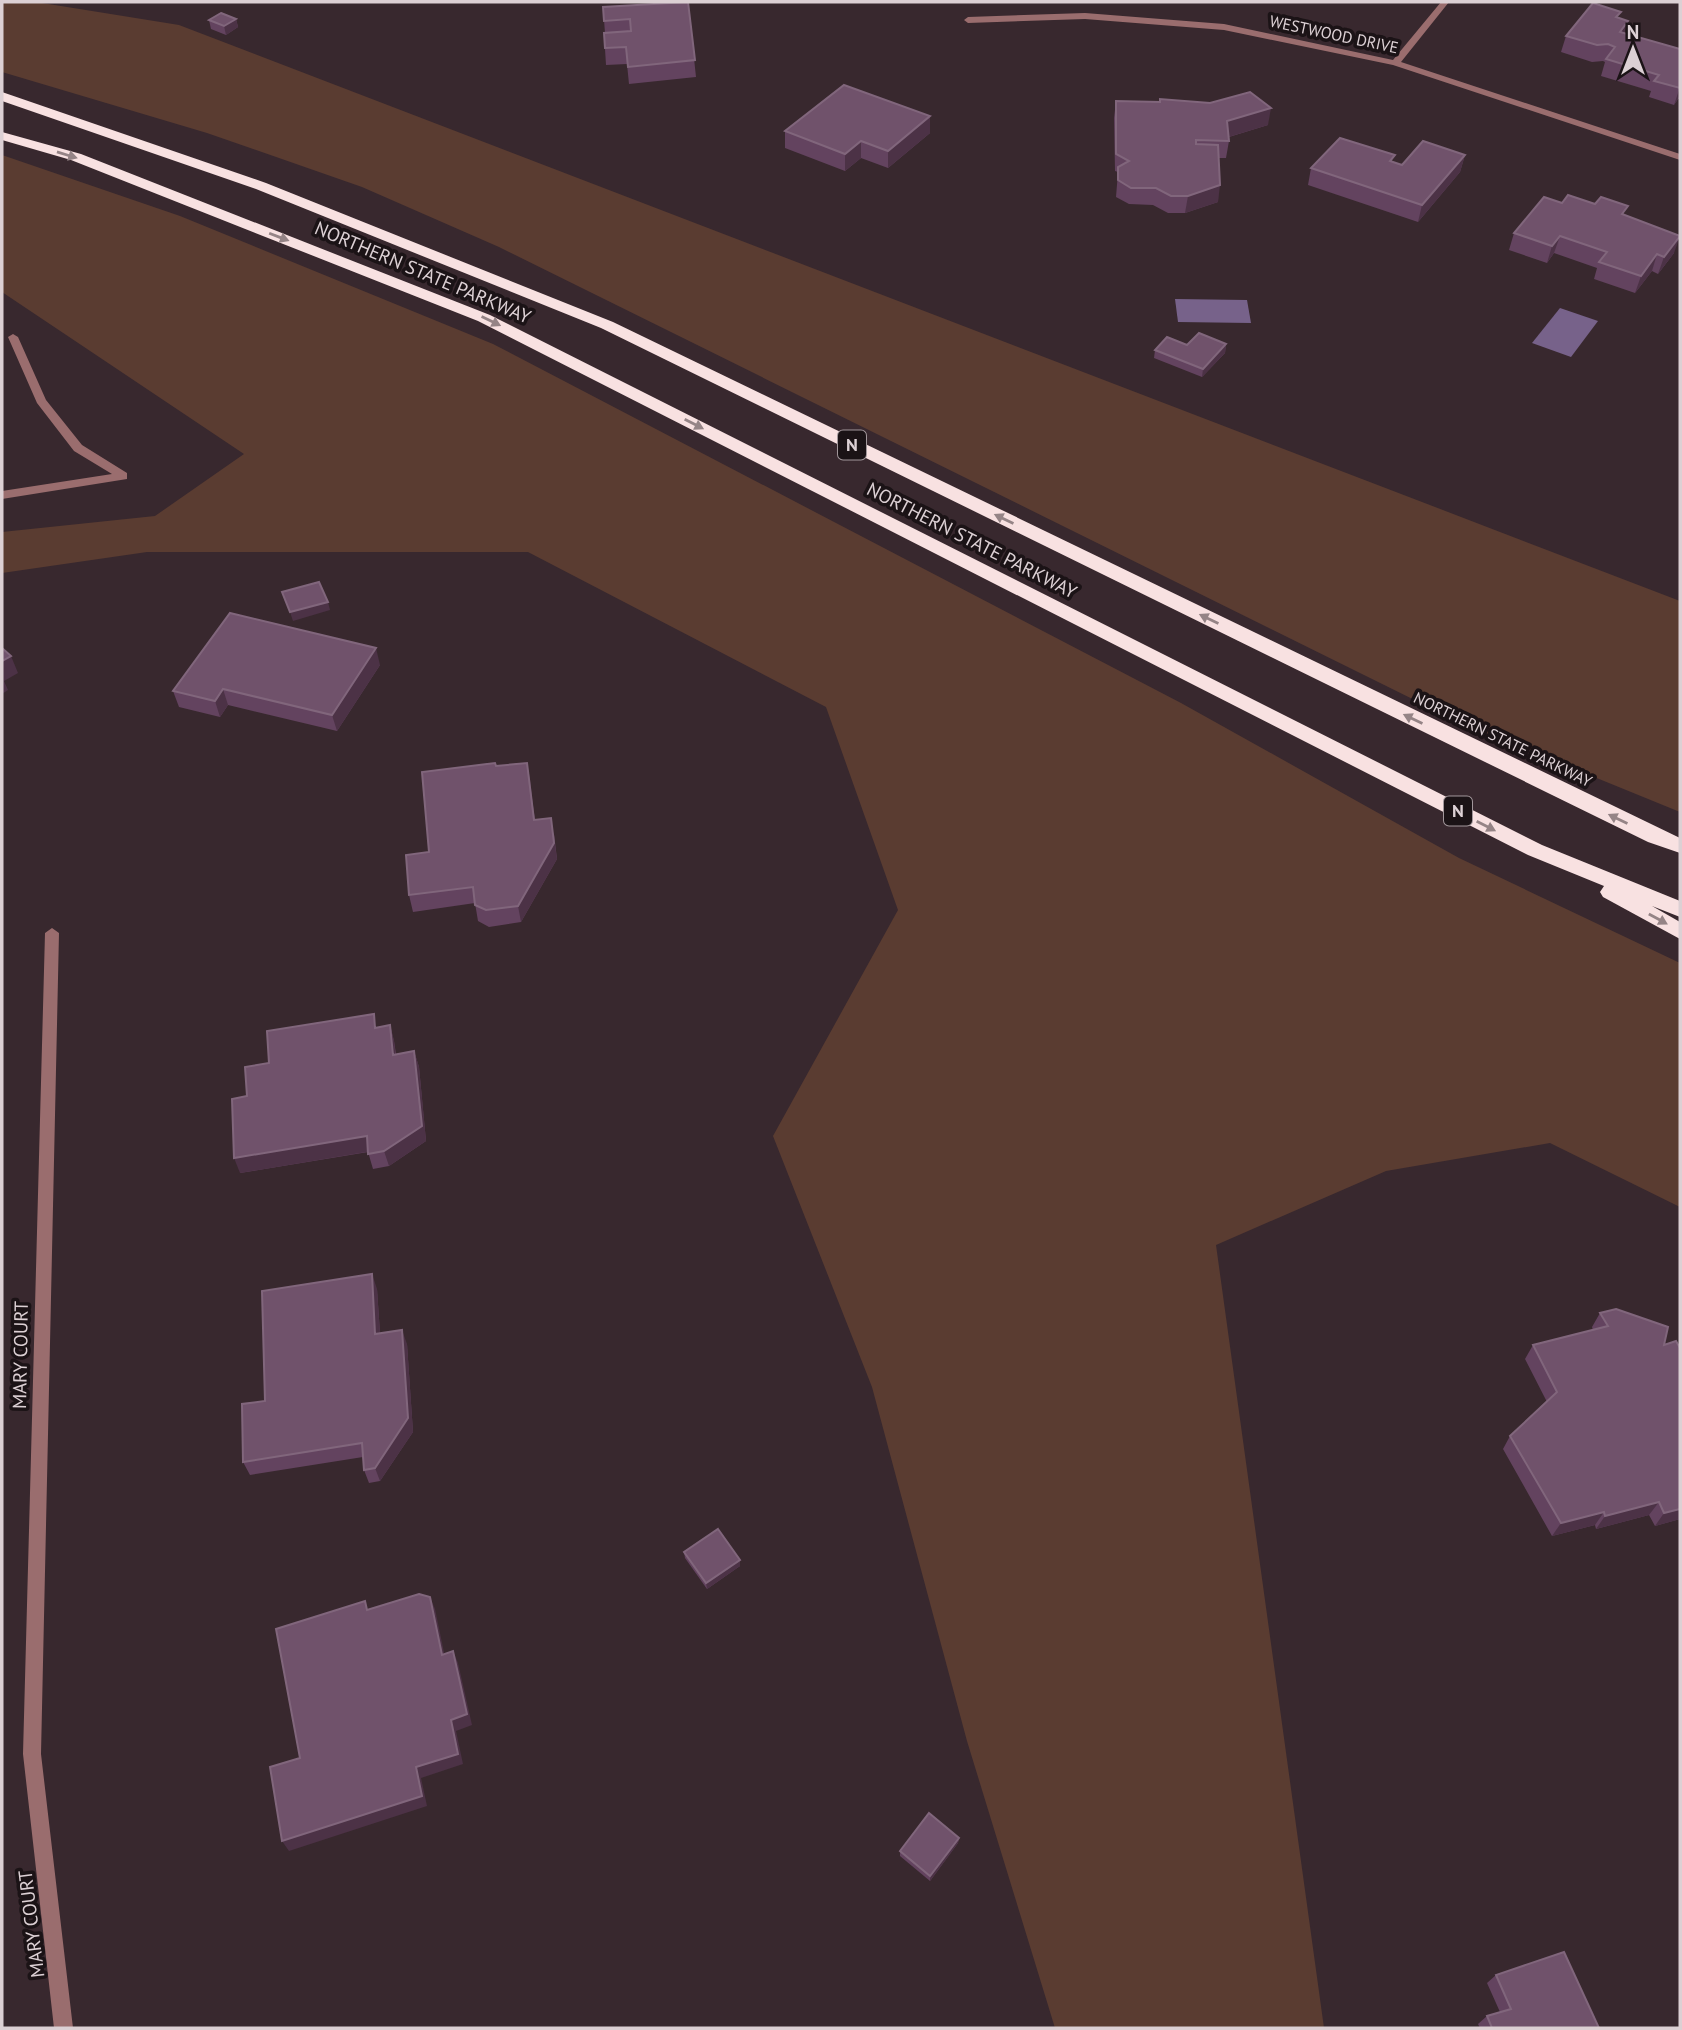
<svg xmlns="http://www.w3.org/2000/svg" width="1682" height="2030" font-family="'PT Sans',sans-serif">
	<style>
		.green { fill: #5a3c31 }
		.water { fill: #77628a }
		.lines { fill: none; stroke-linecap: round; stroke-linejoin: round }
		.service { fill: #9a6d6e; fill-rule: evenodd }
		.minor { fill: #9a6d6e; fill-rule: evenodd }
		.motorway { fill: #f8e1e1; fill-rule: evenodd }
		.wall { fill: #63435f }
		.shaded-wall { fill: #4c3246 }
		.building { fill: #70526b; stroke: #81667c; stroke-width: 2 }
		.oneway { fill: #958486 }
		.labels { text-anchor: middle; stroke-width: 7; stroke-linejoin: round; paint-order: stroke }
		.far-street-label { font-size: 16px; fill: #dcd0d4; stroke: #1b1316 }
		.shield { fill: #1b1316; stroke: #a2979b; stroke-width: 2 }
		.shield-label { font-size: 18px; font-weight: bold; fill: #dcd0d4 }
		.street-label { font-size: 19px; fill: #dcd0d4; stroke: #1b1316 }
	</style>
	<rect width="100%" height="100%" fill="#38282e"/>
	<g class="green">
		<path d="M2,2H36L179,25L1680,601V812L1457,721L499,247L362,187L207,133L2,72Z"/>
		<path d="M2,155L180,216L493,344L1181,703L1459,858L1680,963V1207L1550,1143L1386,1171L1216,1245L1324,2028H1055L967,1741L872,1387L773,1136L898,910L826,707L528,552H147L2,573V532L155,516L244,454L2,292Z"/>
	</g>
	<g class="water">
		<path d="M1175,299L1247,300L1251,323L1178,322Z"/>
		<path d="M1560,308L1598,321L1571,357L1532,343Z"/>
	</g>
	<g class="lines">
		<path class="service" d="M13,334L18,337L46,400L82,445L127,473V479L2,499V491L112,474L74,451L37,403L8,337Z"/>
		<g class="minor">
			<path d="M1441,2H1449L1401,62L1680,154V160L1393,65L1224,30L1085,19L968,23L964,20L968,17L1085,13L1224,24L1393,60Z"/>
			<path d="M52,928L59,933L41,1754L73,2028H54L23,1754L45,933Z"/>
		</g>
		<g class="motorway">
			<path d="M2,92L266,183L613,322L1680,838V853L1648,842L601,328L256,189L2,101Z"/>
			<path d="M2,132L81,154L490,315L1542,845L1680,901V917L1652,906L1680,922V939L1603,897L1600,892L1604,886L1528,855L478,321L71,160L2,140Z"/>
		</g>
	</g>
	<g class="wall">
		<path d="M688,2L696,77L629,84L627,64L606,65L604,33H605L603,7Z"/>
		<path d="M1619,18L1625,33L1680,49V99H1678L1674,105L1649,97L1651,91L1601,76L1605,62L1603,61L1592,62L1561,52L1566,36Z"/>
		<path d="M236,19L238,27L226,35L211,29L209,20Z"/>
		<path d="M1116,101L1268,125L1229,137V141L1226,158H1219L1218,202L1185,213H1168L1153,205L1129,204L1116,197L1118,172L1115,171L1114,118Z"/>
		<path d="M930,116V133L888,168L861,158L845,171L785,148V131Z"/>
		<path d="M1465,155L1460,172L1418,222L1308,185L1311,168L1393,162L1402,165Z"/>
		<path d="M1562,203L1625,215L1674,253L1658,274L1652,271L1635,293L1594,279L1597,268L1554,253L1547,263L1509,250L1514,233Z"/>
		<path d="M1226,344L1225,353L1202,377L1154,358L1155,350L1187,345Z"/>
		<path d="M380,665L337,731L228,705L220,717L179,707L173,691Z"/>
		<path d="M527,763L535,820L554,834L557,859L521,922L489,927L478,921L475,903L413,912L409,895L429,852L496,766Z"/>
		<path d="M390,1025L394,1041L396,1054L414,1051L419,1067L426,1141L389,1166L373,1169L368,1152L240,1173L247,1096L269,1063L378,1027Z"/>
		<path d="M377,1289L380,1333L407,1344L413,1432L380,1481L369,1483L364,1470L363,1457L250,1475L243,1462L265,1401Z"/>
		<path d="M1600,1313L1664,1345L1680,1348V1519L1655,1526L1649,1515L1596,1529L1595,1525L1552,1536L1503,1449L1510,1436L1547,1402L1525,1359L1533,1345L1593,1330L1592,1327Z"/>
		<path d="M684,1552L740,1566L707,1589L685,1558Z"/>
		<path d="M959,1838L958,1843L930,1881L900,1856V1851Z"/>
		<path d="M1496,1975L1599,2028H1480L1478,2024L1487,2016L1500,2012L1487,1983Z"/>
	</g>
	<g class="shaded-wall">
		<path d="M236,19L238,27L226,35L224,26Z"/>
		<path d="M1628,21L1623,37L1620,32Z"/>
		<path d="M1680,87V93L1678,99L1674,105Z"/>
		<path d="M1271,108L1268,125L1225,138L1227,121Z"/>
		<path d="M930,116V133L888,168V151Z"/>
		<path d="M861,141V158L845,171V154Z"/>
		<path d="M1465,155L1460,172L1418,222L1422,205Z"/>
		<path d="M1220,185L1218,202L1185,213L1188,196Z"/>
		<path d="M1560,236L1554,253L1547,263L1552,246Z"/>
		<path d="M1680,236L1674,253L1658,274L1664,257Z"/>
		<path d="M1657,254L1652,271L1635,293L1641,276Z"/>
		<path d="M1226,344L1225,353L1202,377L1203,369Z"/>
		<path d="M328,602L330,610L293,621L290,612Z"/>
		<path d="M376,648L380,665L337,731L332,715Z"/>
		<path d="M11,656L18,673L4,681L8,690L2,694V661Z"/>
		<path d="M223,689L228,705L220,717L215,701Z"/>
		<path d="M527,763L530,779L536,836L534,820Z"/>
		<path d="M551,818L557,859L521,922L518,906Z"/>
		<path d="M390,1025L394,1041L397,1070L393,1055Z"/>
		<path d="M414,1051L419,1067L426,1141L389,1166L384,1151Z"/>
		<path d="M367,1136L372,1151L240,1173L234,1158Z"/>
		<path d="M372,1274L377,1289L381,1348L375,1334Z"/>
		<path d="M402,1330L407,1344L413,1432L380,1481L375,1468Z"/>
		<path d="M1659,1502L1649,1515L1596,1529L1605,1516Z"/>
		<path d="M1680,1509V1519L1655,1526L1664,1513Z"/>
		<path d="M1604,1512L1595,1525L1552,1536L1561,1523Z"/>
		<path d="M740,1560V1566L707,1589L706,1583Z"/>
		<path d="M430,1597L435,1609L447,1667L442,1655Z"/>
		<path d="M453,1651L458,1663L472,1725L456,1731L463,1764L421,1778L427,1806L289,1851L282,1841L416,1767L451,1720Z"/>
		<path d="M959,1838L958,1843L930,1881V1876Z"/>
	</g>
	<g class="building">
		<path d="M688,2L695,60L628,67L626,47L605,48L604,33L631,31L630,19L604,21L603,7Z"/>
		<path d="M1593,3L1621,12L1616,17L1628,21L1620,32L1680,49V88L1654,81L1659,75L1606,59L1615,47L1608,44L1597,45L1566,36Z"/>
		<path d="M221,13L236,19L224,26L209,20Z"/>
		<path d="M844,85L930,116L888,151L861,141L845,154L785,131Z"/>
		<path d="M1250,92L1271,108L1227,121L1229,141L1196,140V144L1218,145L1220,185L1188,196H1171L1156,188H1131L1118,180V167L1129,161L1116,154V101L1160,102V99L1210,103Z"/>
		<path d="M1340,138L1395,155L1390,161L1402,165L1423,141L1465,155L1422,205L1311,168Z"/>
		<path d="M1568,195L1595,204L1601,197L1628,206L1622,214L1680,236L1664,257L1657,254L1641,276L1599,262L1607,252L1560,236L1552,246L1514,233L1544,197L1562,203Z"/>
		<path d="M1199,333L1226,344L1203,369L1155,350L1167,337L1187,345Z"/>
		<path d="M319,582L328,602L290,612L282,592Z"/>
		<path d="M230,613L376,648L332,715L223,689L215,701L173,691Z"/>
		<path d="M2,648L11,656L2,661Z"/>
		<path d="M495,763L496,766L527,763L534,820L551,818L554,843L518,906L486,910L475,905L473,887L409,895L406,855L429,852L422,772Z"/>
		<path d="M374,1014L375,1028L390,1025L393,1055L414,1051L422,1126L384,1151L368,1154L367,1136L234,1158L232,1099L247,1096L245,1067L269,1063L267,1031Z"/>
		<path d="M372,1274L375,1334L402,1330L408,1418L375,1468L364,1470L362,1443L243,1462L242,1404L265,1401L262,1291Z"/>
		<path d="M1616,1309L1668,1327L1664,1345L1676,1341L1680,1348V1509L1664,1513L1659,1502L1605,1516L1604,1512L1561,1523L1510,1436L1557,1392L1533,1345L1608,1326L1600,1313Z"/>
		<path d="M718,1529L740,1560L706,1583L684,1552Z"/>
		<path d="M419,1594L430,1597L442,1655L453,1651L467,1714L451,1720L458,1754L416,1767L422,1796L282,1841L270,1767L300,1758L276,1629L365,1601L367,1610Z"/>
		<path d="M929,1813L959,1838L930,1876L900,1851Z"/>
		<path d="M1564,1952L1599,2028H1492L1487,2016L1511,2009L1496,1975Z"/>
	</g>
	<defs><path id="oneway-solid" d="M-6-.8H1V-3.2L6.5 0L1 3.2V.8H-6Z" transform="scale(1.75)"/></defs>
	<g class="oneway">
		<use href="#oneway-solid" transform="translate(67 155) rotate(17)"/>
		<use href="#oneway-solid" transform="translate(279 237) rotate(21)"/>
		<use href="#oneway-solid" transform="translate(491 321) rotate(26)"/>
		<use href="#oneway-solid" transform="translate(694 424) rotate(27)"/>
		<use href="#oneway-solid" transform="translate(1004 519) rotate(-154)"/>
		<use href="#oneway-solid" transform="translate(1209 619) rotate(-154)"/>
		<use href="#oneway-solid" transform="translate(1413 719) rotate(-154)"/>
		<use href="#oneway-solid" transform="translate(1618 819) rotate(-154)"/>
		<use href="#oneway-solid" transform="translate(1486 826) rotate(27)"/>
		<use href="#oneway-solid" transform="translate(1658 919) rotate(29)"/>
	</g>
	<g class="labels">
		<g class="far-street-label">
			<text transform="translate(1334 34) rotate(12)" y="6">WESTWOOD DRIVE</text>
			<text transform="translate(1503 739) rotate(26)" y="6">NORTHERN STATE PARKWAY</text>
		</g>
		<g class="shield">
			<rect x="838" y="430.5" width="28" height="29" rx="5"/>
			<rect x="1444" y="796.5" width="28" height="29" rx="5"/>
		</g>
		<g class="shield-label">
			<text x="852" y="451">N</text>
			<text x="1458" y="817">N</text>
		</g>
		<g class="street-label">
			<text transform="translate(423 272) rotate(23)" y="7">NORTHERN STATE PARKWAY</text>
			<text transform="translate(972 540) rotate(27)" y="7">NORTHERN STATE PARKWAY</text>
			<text transform="translate(20 1355) rotate(-89)" y="7">MARY COURT</text>
			<text transform="translate(31 1924) rotate(-97)" y="7">MARY COURT</text>
		</g>
	</g>
	<rect width="1682" height="2030" fill="none" stroke="#dcd0d4" stroke-width="7"/>
	<g transform="translate(1633 49)" stroke="#1b1316" stroke-width="5" paint-order="stroke">
	<path d="M0-5L12 26L0 18L-12 26Z" fill="#dcd0d4"/>
	<text y="-10" font-size="19" font-weight="bold" text-anchor="middle" fill="#dcd0d4">N</text>
	</g>
</svg>
